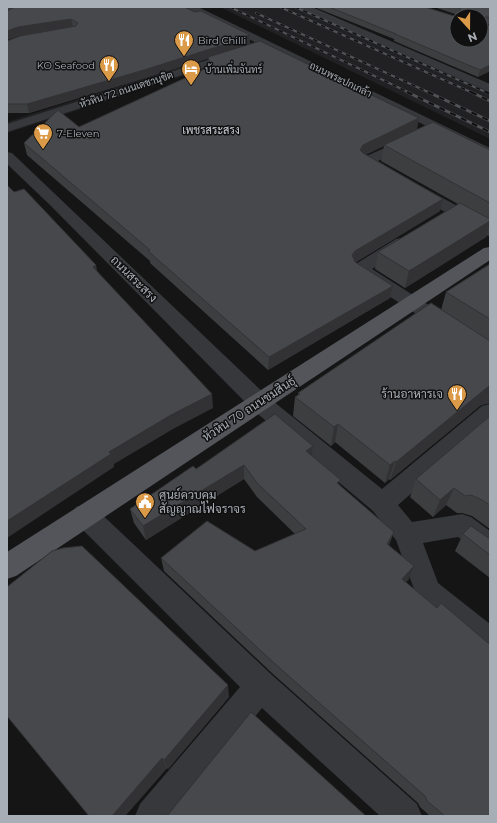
<svg xmlns="http://www.w3.org/2000/svg" width="497" height="823" font-family="Montserrat,Sarabun,sans-serif">
	<style>
		.built { fill: #212123 }
		.lines { fill: none; stroke-linecap: round; stroke-linejoin: round }
		.minor { fill: #36383b; fill-rule: evenodd }
		.major { fill: #53555a; fill-rule: evenodd }
		.rail-far1-casing { stroke: #505256; stroke-width: 2 }
		.rail-casing { stroke: #505256; stroke-width: 3 }
		.rail-far1 { stroke: #101011; stroke-width: 1.5; stroke-dasharray: 4.5; stroke-linecap: butt }
		.rail { stroke: #101011; stroke-width: 2; stroke-dasharray: 6; stroke-linecap: butt }
		.wall { fill: #3d3e40 }
		.shaded-wall { fill: #323234 }
		.building { fill: #47484b; stroke: #323234 }
		.labels { text-anchor: middle; stroke-width: 3; stroke-linejoin: round; paint-order: stroke }
		.far-poi-label { font-size: 10px; fill: #a8aeb5; stroke: #101011; text-anchor: start }
		.far-street-label { font-size: 10px; fill: #a8aeb5; stroke: #101011 }
		.far-neighbourhood-label { font-size: 11px; fill: #c9ccd2; stroke: #101011 }
		.street-label { font-size: 12px; fill: #a8aeb5; stroke: #101011 }
		.poi-label { font-size: 12px; fill: #a8aeb5; stroke: #101011; text-anchor: end }
	</style>
	<rect width="100%" height="100%" fill="#151516"/>
	<g class="built">
		<path d="M220,7H303L490,89V139Z"/>
		<path d="M248,45L261,51L7,133V122Z"/>
	</g>
	<g class="lines">
		<g class="minor">
			<path d="M185,7H198L490,148V157L187,9Z"/>
			<path d="M299,7H312L490,84V92L301,9Z"/>
			<path d="M236,51L242,54L240,56L7,132V124Z"/>
			<path d="M409,137L414,138L416,141L414,144L378,161L391,169L393,172L391,175C382,178 365,169 360,161L362,158Z"/>
			<path d="M7,152L12,153L268,397L382,489L482,406L490,404V425L398,505L412,522L462,514L471,517L490,531V558L481,554L458,537L423,543L438,583L490,624V657L480,653L418,600L396,540L373,511L252,409L50,205L7,164Z"/>
			<path d="M416,184L421,186L490,224V236L484,235L411,192L408,189L411,186Z"/>
			<path d="M402,238L408,239L410,243L408,247L372,269L490,344V360L483,358L354,273L351,269L354,265L396,239Z"/>
			<path d="M85,504L94,507L272,675L417,804L422,816H380L262,708L174,816H135L140,804L240,687L76,523L72,515L76,507Z"/>
		</g>
		<path class="major" d="M490,247V260L16,576L7,579V552L484,248Z"/>
		<g class="rail-far1-casing">
			<g id="rail-far1">
				<path d="M230,7L410,93"/>
				<path d="M280,7L473,93"/>
				<path d="M295,7L488,93"/>
				<path d="M256,13L430,93"/>
			</g>
		</g>
		<g class="rail-casing">
			<g id="rail">
				<path d="M407,92L490,132"/>
				<path d="M428,92L490,121"/>
				<path d="M471,92L490,101"/>
				<path d="M486,92L490,94"/>
			</g>
		</g>
		<use href="#rail-far1" class="rail-far1"/>
		<use href="#rail" class="rail"/>
	</g>
	<g class="wall">
		<path d="M7,7H184L195,12L250,35V44H248V45L417,129L490,150V223L486,237L405,288L375,269L378,252L458,204L381,161L384,146L365,155L440,211L356,262L393,286L390,298L268,370L150,263V261L27,155L24,143L79,127L209,67L208,58L145,78L29,113H7V41L73,27L20,36L8,10H7Z"/>
		<path d="M314,7H425L457,17L481,16H458V15L434,7H490V25L481,22L490,71L478,77L394,41V39Z"/>
		<path d="M490,264V403L481,405L390,480L389,479L385,483L335,442L331,446L293,416L295,397L298,395V393L441,310L446,292Z"/>
		<path d="M490,416V529L472,516L462,513H457L446,505L433,517L410,497L416,479Z"/>
		<path d="M313,446L312,455L340,485L390,546L409,579L406,582L490,816H430L420,807L418,803L273,674L164,571L161,558L255,551L295,534L257,497L244,479L146,540L134,523L130,509L196,469Z"/>
		<path d="M463,534L490,539V578L455,551Z"/>
		<path d="M229,697L168,769L167,768L125,816H89Z"/>
	</g>
	<g class="shaded-wall">
		<path d="M71,19L73,27L20,36L7,40V31L18,27Z"/>
		<path d="M250,35V44H248V46L145,78L29,113L27,104Z"/>
		<path d="M490,65V71L478,77L480,70Z"/>
		<path d="M419,118L417,130L361,157L360,150L363,145Z"/>
		<path d="M443,199L440,211L353,264L352,255L355,251Z"/>
		<path d="M490,221V223L486,237L405,288L409,271Z"/>
		<path d="M96,265L99,279L93,267Z"/>
		<path d="M393,286L390,298L268,370L269,357Z"/>
		<path d="M489,386H490V403L481,405L390,480L396,462Z"/>
		<path d="M212,394L213,408L173,429L114,464V467L7,538V521L109,452L171,415Z"/>
		<path d="M338,424L335,442L331,446L334,427Z"/>
		<path d="M313,446L311,461L306,451Z"/>
		<path d="M395,461L389,479L385,483L390,465Z"/>
		<path d="M244,465V479L146,540L143,526Z"/>
		<path d="M454,488L446,505L433,517L440,500Z"/>
		<path d="M394,532L389,546L387,544Z"/>
		<path d="M414,566L409,579L397,592L402,579Z"/>
		<path d="M228,685L229,697L168,769L164,760Z"/>
		<path d="M162,758L167,768L125,816H112Z"/>
	</g>
	<g class="building">
		<path d="M13,7H184L195,12L201,11L250,35L246,36L248,37L144,70L27,104H7V41L20,36L76,26L78,23L71,19L18,27L7,31V11L13,8Z"/>
		<path d="M329,7H425L457,17V40H481V16H460V8L455,7H490V18L482,16L481,24L490,26V65L480,70L395,34H396Z"/>
		<path d="M260,41L419,118L363,145L360,150L363,153L443,199L355,251L352,255L355,262L393,286L269,357L148,251L150,250L24,143L58,110L79,127L211,66L208,57Z"/>
		<path d="M433,122L490,150V203L384,145Z"/>
		<path d="M7,185L14,192L24,189L96,265L93,267L212,394L171,415L109,452L111,454L7,521Z"/>
		<path d="M460,203L490,219V221L409,271L378,252Z"/>
		<path d="M490,264V319L446,292Z"/>
		<path d="M431,303L490,341V386H489L396,462L395,461L390,465L338,424L334,427L295,397L300,394L298,393Z"/>
		<path d="M275,414L313,446L306,451L341,480L337,483L394,532L387,544L414,566L402,579L437,608L441,603L488,643L490,644V816H445L427,801L425,796L274,663L161,558L207,521L255,551L306,529L257,483L244,465L143,526L130,509L193,466L196,469Z"/>
		<path d="M490,416V505L480,499L471,495L465,496L454,488L440,500L416,479Z"/>
		<path d="M471,526L490,539V555L463,534Z"/>
		<path d="M82,546L228,685L164,760L162,758L112,816H89L7,716V587L52,551L63,548Z"/>
		<path d="M251,712L366,816H167Z"/>
	</g>
	<defs>
		<g id="restaurant-pin" transform="scale(1)"><path d="M0 17L-7.5 6A9.5 9.5 0 1 1 7.5 6Z" fill="#db9a48" stroke="#101011"/><path d="M-5-6h1v4h1v-4h1v4h1v-4h1v5L-1.5 .5V6h-2V.5L-5-1ZM5-6V6H3V1.5H1.5Q1.5-4 5-6Z" fill="#fff"/></g>
		<g id="hotel-pin" transform="scale(1)"><path d="M0 17L-7.5 6A9.5 9.5 0 1 1 7.5 6Z" fill="#db9a48" stroke="#101011"/><path d="M-6-4.5h1.5V1H6V5H4.5V3h-9V5H-6ZM-4 0a1.8 1.8 0 1 1 3.6 0ZM.5 0V-2.5h3Q6-2.5 6 0Z" fill="#fff"/></g>
		<g id="supermarket-pin" transform="scale(1)"><path d="M0 17L-7.5 6A9.5 9.5 0 1 1 7.5 6Z" fill="#db9a48" stroke="#101011"/><path d="M-6-5.5h2.5l.6 2H6L4.5 2H-2.5L-4.4-4H-6ZM-1.5 3.2a1.3 1.3 0 1 0 .1 0ZM3 3.2a1.3 1.3 0 1 0 .1 0Z" fill="#fff"/></g>
		<g id="civic-pin" transform="scale(1)"><path d="M0 17L-7.5 6A9.5 9.5 0 1 1 7.5 6Z" fill="#db9a48" stroke="#101011"/><path d="M-.6-6.5H3V-4.5H.6V-3L4-1V1h2V6H-6V1h2V-1L-.6-3ZM-1.2 2.5V6h2.4V2.5Z" fill="#fff"/></g>
	</defs>
	<g fill-rule="evenodd">
		<use href="#restaurant-pin" x="184" y="40"/>
		<use href="#restaurant-pin" x="109" y="65"/>
		<use href="#hotel-pin" x="191" y="69"/>
		<use href="#supermarket-pin" x="43" y="133"/>
		<use href="#restaurant-pin" x="457" y="394"/>
		<use href="#civic-pin" x="145" y="502"/>
	</g>
	<g class="labels">
		<g class="far-poi-label">
			<text x="198" y="44">Bird Chilli</text>
			<text x="95" y="69" text-anchor="end">KO Seafood</text>
			<text x="205" y="73">บ้านเพิ่มจันทร์</text>
			<text x="57" y="137">7-Eleven</text>
		</g>
		<g class="far-street-label">
			<text transform="translate(341 79) rotate(26)" y="4">ถนนพระปกเกล้า</text>
			<text transform="translate(126 89) rotate(-18)" y="4">หัวหิน 72 ถนนเดชานุชิต</text>
		</g>
		<g class="far-neighbourhood-label">
			<text x="211" y="134">เพชรสระสรง</text>
		</g>
		<g class="street-label">
			<text transform="translate(134 279) rotate(45)" y="4">ถนนสระสรง</text>
			<text transform="translate(249 409) rotate(-33)" y="4">หัวหิน 70 ถนนชมสินธุ์</text>
		</g>
		<g class="poi-label">
			<text x="443" y="398">ร้านอาหารเจ</text>
			<text x="159" y="499" text-anchor="start">ศูนย์ควบคุม<tspan x="159" dy="14">สัญญาณไฟจราจร</tspan></text>
		</g>
	</g>
	<rect width="497" height="823" fill="none" stroke="#a8aeb5" stroke-width="16"/>
	<g transform="translate(469 28) rotate(159)"><circle r="19" fill="#101011" stroke="#4d4f53"/>
	<path d="M0-3L7 15L0 10L-7 15Z" fill="#db9a48"/>
	<text y="-6" font-size="11" font-weight="bold" text-anchor="middle" fill="#a8aeb5">N</text>
	</g>
</svg>
